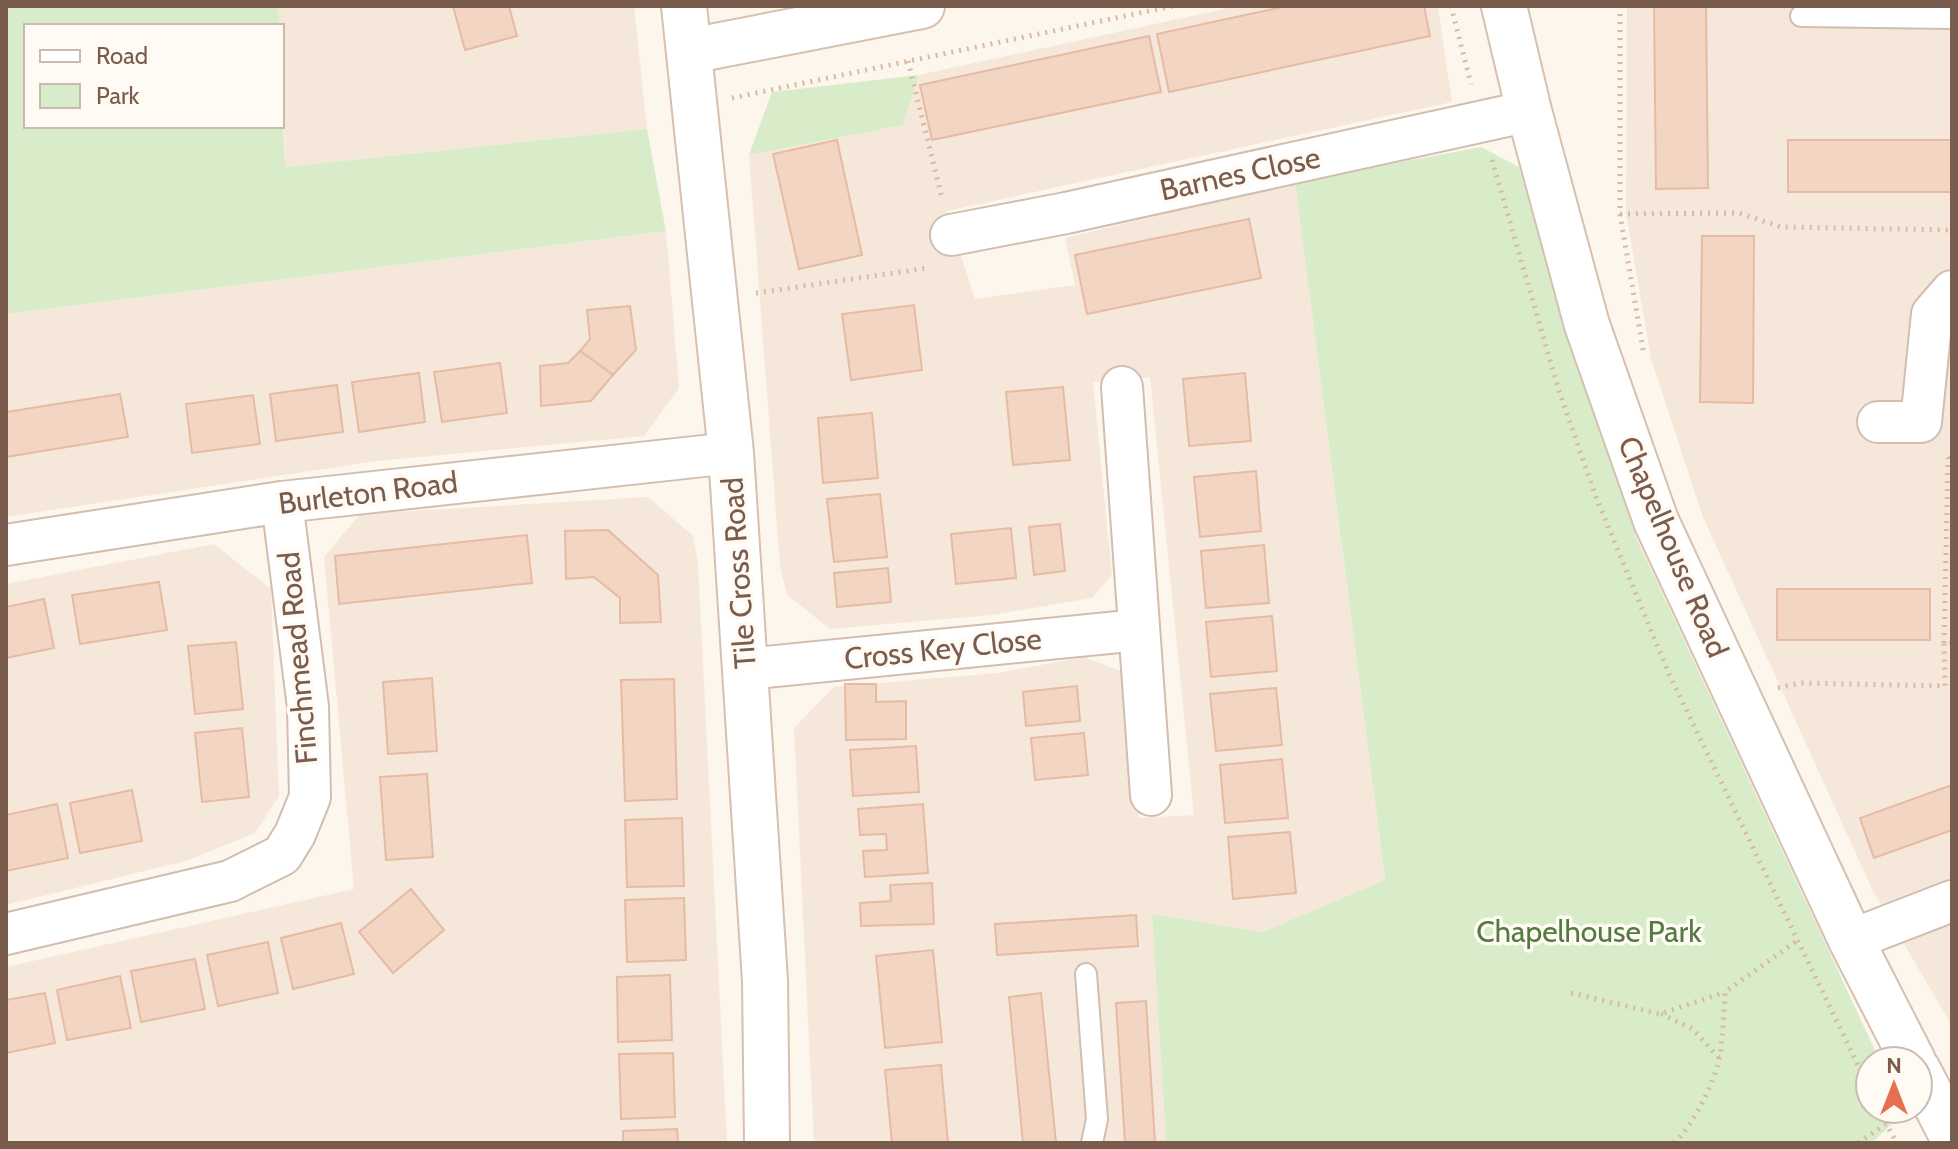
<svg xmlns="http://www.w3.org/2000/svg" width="1958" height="1149" font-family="Cabin,sans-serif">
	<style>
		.residential { fill: #f5e8da }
		.green { fill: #d8ecc9 }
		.building { fill: #f3d5c3; stroke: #e6bba3; stroke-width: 2 }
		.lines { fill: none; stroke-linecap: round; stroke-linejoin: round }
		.lane-casing { stroke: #d1beb0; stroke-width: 24 }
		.street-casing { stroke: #d1beb0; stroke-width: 44 }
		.secondary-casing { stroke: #d6c0b0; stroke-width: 48 }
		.path { stroke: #d9b8a5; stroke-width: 5; stroke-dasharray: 2 6; stroke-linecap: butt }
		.lane { stroke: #fff; stroke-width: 20 }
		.street { stroke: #fff; stroke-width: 40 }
		.secondary { stroke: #fff; stroke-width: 44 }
		.labels { text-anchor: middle; stroke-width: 7; stroke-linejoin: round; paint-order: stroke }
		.street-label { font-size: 30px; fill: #7a5c4d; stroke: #fffaf3 }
		.park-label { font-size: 30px; fill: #537a41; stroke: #fffaf3 }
	</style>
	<rect width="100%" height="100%" fill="#fdf6ec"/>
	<g class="residential">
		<path d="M278,6H634L647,129L285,167L282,26H279Z"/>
		<path d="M1238,6H1438L1452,102L947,211L975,299L1075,285L1065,238L1295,182L1385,881L1263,932L1152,914L1166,1143H814L794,728L834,687L997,673L1084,657L1120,671L1139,818L1194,815L1150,377L1093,382L1112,575L1092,598L992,615L830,629L787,595L780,566L749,155L903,125L919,75Z"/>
		<path d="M1627,6H1952V1026L1872,889L1703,517L1651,359L1626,213Z"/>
		<path d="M666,231L679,388L644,436L377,461L6,517V314Z"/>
		<path d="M648,497L693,536L698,563L727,1143H6V967L354,889L324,557L360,514Z"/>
		<path d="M214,544L271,589L279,796L255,833L189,860L6,905V584Z"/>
	</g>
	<g class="green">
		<path d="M6,6H278L279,26H26V126H282V96L285,167L647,129L666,231L6,314Z"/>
		<path d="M919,75L903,125L749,155L772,92Z"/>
		<path d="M1481,147L1519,167L1636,537L1880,1061H1870V1109H1902L1904,1112L1872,1143H1166L1152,914L1263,932L1385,880L1295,182Z"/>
	</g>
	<g class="building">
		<path d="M453,6H509L517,36L465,50Z"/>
		<path d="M1287,6H1424L1430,36L1169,92L1157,34Z"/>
		<path d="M1654,6H1706L1708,188L1656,189Z"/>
		<path d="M1149,36L1161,92L932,140L920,85Z"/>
		<path d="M837,140L862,255L799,269L773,154Z"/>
		<rect x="1788" y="140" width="164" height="52"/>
		<path d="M1249,219L1261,278L1087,314L1075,255Z"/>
		<path d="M1702,236H1754L1753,403L1700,402Z"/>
		<path d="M914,305L922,370L851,380L842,314Z"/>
		<path d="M630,306L636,350L613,375L580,351L590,339L587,310Z"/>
		<path d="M580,351L613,375L591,401L541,406L540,366L568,363Z"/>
		<path d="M500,363L507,413L442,422L434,372Z"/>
		<path d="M419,373L425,422L359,432L352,382Z"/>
		<path d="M1245,373L1251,441L1189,446L1183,379Z"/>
		<path d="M337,385L343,432L276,441L270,394Z"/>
		<path d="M1063,387L1070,460L1013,465L1006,392Z"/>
		<path d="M120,394L128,437L6,457V412Z"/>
		<path d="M253,395L260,444L192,453L186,404Z"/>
		<path d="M872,413L878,478L823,483L818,418Z"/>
		<path d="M1256,471L1261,531L1200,537L1194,477Z"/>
		<path d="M880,494L887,557L834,562L827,499Z"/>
		<path d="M1060,524L1065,571L1034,575L1029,527Z"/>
		<path d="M1011,528L1016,578L956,584L951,534Z"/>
		<path d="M608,530L658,575L661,622L620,623V598L594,577L566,579L565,531Z"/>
		<path d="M527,535L532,583L339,604L335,556Z"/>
		<path d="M1264,545L1269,603L1206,608L1201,551Z"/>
		<path d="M888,568L891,602L837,607L834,573Z"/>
		<path d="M159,582L167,630L80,644L72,595Z"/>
		<rect x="1777" y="589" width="153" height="51"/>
		<path d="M44,599L54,648L6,658V607Z"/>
		<path d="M1272,616L1277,671L1211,677L1206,622Z"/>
		<path d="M236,642L243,709L195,714L188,646Z"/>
		<path d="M432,678L437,751L388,754L383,682Z"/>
		<path d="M674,679L677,799L625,801L621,680Z"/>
		<path d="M845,684H876V702L906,701V739L846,740Z"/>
		<path d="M1077,686L1080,721L1026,726L1023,692Z"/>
		<path d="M1276,688L1282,745L1216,751L1210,694Z"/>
		<path d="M242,728L249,797L202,802L195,733Z"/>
		<path d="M1084,733L1088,775L1035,780L1031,738Z"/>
		<path d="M916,746L919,792L853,796L850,750Z"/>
		<path d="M1282,759L1288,818L1225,823L1220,765Z"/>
		<path d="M427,774L433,857L386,860L380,777Z"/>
		<path d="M1952,785V830L1874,858L1860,818Z"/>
		<path d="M132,790L142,841L80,853L70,803Z"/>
		<path d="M57,804L68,858L6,871V815Z"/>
		<path d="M923,804L928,873L865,877L863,851L887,850L886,834L860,835L858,809Z"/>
		<path d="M682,818L684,886L627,887L625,820Z"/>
		<path d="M1290,832L1296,893L1233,899L1228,837Z"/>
		<path d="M932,883L934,924L861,926L860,903L891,901L890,885Z"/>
		<path d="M411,889L444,930L393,973L359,932Z"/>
		<path d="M684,898L686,960L627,962L625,900Z"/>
		<path d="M1136,915L1138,946L997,955L995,924Z"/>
		<path d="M341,923L354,974L293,989L281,938Z"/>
		<path d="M268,942L278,993L218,1006L207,955Z"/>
		<path d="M933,950L942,1042L885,1048L876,956Z"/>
		<path d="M195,959L205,1009L141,1022L131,971Z"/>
		<path d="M670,975L672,1040L618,1042L617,977Z"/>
		<path d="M120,976L131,1028L67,1040L57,990Z"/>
		<path d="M45,993L55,1043L6,1053V1000Z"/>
		<path d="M1041,993L1056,1143H1023L1009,997Z"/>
		<path d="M1146,1001L1155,1143H1125L1116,1003Z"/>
		<path d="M673,1053L675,1117L621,1119L619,1054Z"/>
		<path d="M941,1065L948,1143H892L885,1070Z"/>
		<path d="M677,1129L678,1143H623V1131Z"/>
	</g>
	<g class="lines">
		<g class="lane-casing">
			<g id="lane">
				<path d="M1801,16L1952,18"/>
				<path d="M1086,974L1097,1119L1092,1143"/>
			</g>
		</g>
		<g class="street-casing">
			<g id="street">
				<path d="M951,235L1066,213L1529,111"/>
				<path d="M1122,387L1151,795"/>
				<path d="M1878,422H1921L1932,314L1952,291"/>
				<path d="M6,545L282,502L731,453"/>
				<path d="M746,669L1139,630"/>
				<path d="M6,934L230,881L282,855L295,834L310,797L308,707L282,502"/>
				<path d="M1851,940L1952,901"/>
			</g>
		</g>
		<g class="secondary-casing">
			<g id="secondary">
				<path d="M684,6L731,453L765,981L767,1143"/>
				<path d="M1504,6L1529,111L1587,325L1656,521L1851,940L1913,1061"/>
				<path d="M690,51L922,6"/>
				<path d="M1918,1070L1952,1136"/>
			</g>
		</g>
		<g class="path">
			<path d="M1451,6L1471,84"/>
			<path d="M1620,6V214L1644,355"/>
			<path d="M908,61L942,198"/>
			<path d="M732,98L1173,6"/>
			<path d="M1492,160L1559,391L1596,497L1669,674L1870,1090"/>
			<path d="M1620,214L1739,213L1781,227L1952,230"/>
			<path d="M756,293L928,268"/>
			<path d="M1944,643L1948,458L1944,453"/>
			<path d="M1778,688L1800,683L1945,686L1944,643H1952"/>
			<path d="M1571,993L1660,1014L1725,992"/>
			<path d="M1661,1014L1693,1029L1719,1058"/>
			<path d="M1879,1109L1886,1124"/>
			<path d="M1674,1143C1693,1126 1716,1080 1720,1055C1723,1034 1724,1013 1725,992L1798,940"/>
			<path d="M1858,1143L1886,1124L1897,1143"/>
		</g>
		<use href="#lane" class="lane"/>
		<use href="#street" class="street"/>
		<use href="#secondary" class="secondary"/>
	</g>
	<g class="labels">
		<g class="street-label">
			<text transform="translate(1240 174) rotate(-12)" y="10">Barnes Close</text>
			<text transform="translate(368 493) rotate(-7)" y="10">Burleton Road</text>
			<text transform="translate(1673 547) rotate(67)" y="10">Chapelhouse Road</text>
			<text transform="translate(739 573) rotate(-94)" y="10">Tile Cross Road</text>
			<text transform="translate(943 649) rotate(-6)" y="10">Cross Key Close</text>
			<text transform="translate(298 658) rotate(-95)" y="10">Finchmead Road</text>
		</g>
		<g class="park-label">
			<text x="1589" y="942">Chapelhouse Park</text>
		</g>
	</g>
	<rect width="1958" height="1149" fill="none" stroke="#7a5c4d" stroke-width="16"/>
	<rect x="24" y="24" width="260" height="104" fill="#fffaf3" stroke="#cabbb1" stroke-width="2"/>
	<rect x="40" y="50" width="40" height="12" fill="#ffffff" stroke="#cabbb1" stroke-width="2"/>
	<text x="96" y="64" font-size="24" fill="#7a5c4d">Road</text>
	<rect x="40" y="84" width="40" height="24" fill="#d8ecc9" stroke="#cabbb1" stroke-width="2"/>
	<text x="96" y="104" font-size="24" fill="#7a5c4d">Park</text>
	<g transform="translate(1894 1085)"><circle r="38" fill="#fffaf3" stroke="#cabbb1" stroke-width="2"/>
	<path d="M0-6L14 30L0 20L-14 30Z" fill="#e76f51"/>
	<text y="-12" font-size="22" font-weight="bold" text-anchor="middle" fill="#7a5c4d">N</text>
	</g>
</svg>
